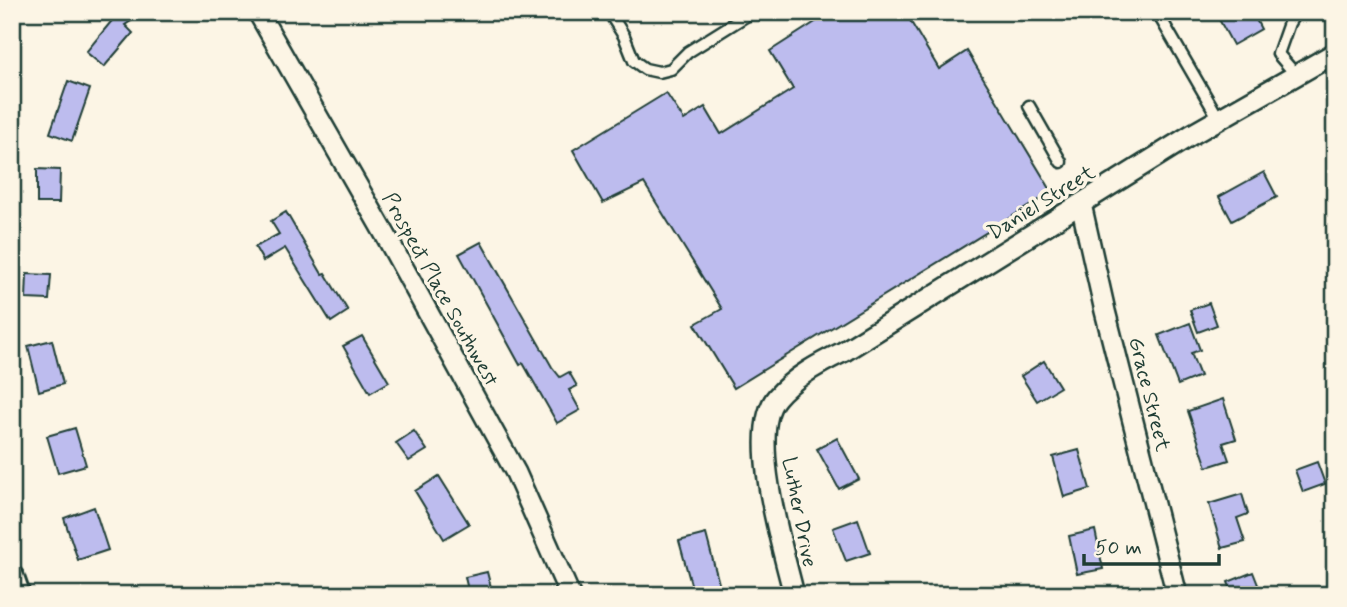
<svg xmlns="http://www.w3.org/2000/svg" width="1347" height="607" font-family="Mynerve,sans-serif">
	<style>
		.building { fill: #bdbcee; stroke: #1f3d34; stroke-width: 2 }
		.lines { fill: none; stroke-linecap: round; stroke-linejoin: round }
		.service-casing { stroke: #1f3d34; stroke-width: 15 }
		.minor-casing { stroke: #1f3d34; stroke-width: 24 }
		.tertiary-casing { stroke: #1f3d34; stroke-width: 28 }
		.service { stroke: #fcf5e5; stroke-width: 10 }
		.minor { stroke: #fcf5e5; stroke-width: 19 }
		.tertiary { stroke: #fcf5e5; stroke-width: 23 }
		.labels { text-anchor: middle; stroke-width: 7; stroke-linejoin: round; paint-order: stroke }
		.street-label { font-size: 21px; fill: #1f3d34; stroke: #fcf5e5 }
	</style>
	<rect width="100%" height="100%" fill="#fcf5e5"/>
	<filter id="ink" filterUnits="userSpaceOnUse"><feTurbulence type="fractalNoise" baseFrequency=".0143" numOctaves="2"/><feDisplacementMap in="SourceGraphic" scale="14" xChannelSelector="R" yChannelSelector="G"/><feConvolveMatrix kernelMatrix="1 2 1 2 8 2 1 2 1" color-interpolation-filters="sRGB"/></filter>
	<g filter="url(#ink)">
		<g class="building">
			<path d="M119,12H145L125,25L133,33L104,67L86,52Z"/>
			<path d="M831,12H905L939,69L967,51L1052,192L734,388L695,324L722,309L644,183L603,203L573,150L666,93L684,120L705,107L721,134L793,89L770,51Z"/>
			<path d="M1215,12H1252L1261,29L1233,45Z"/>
			<path d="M68,81L90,89L72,141L50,133Z"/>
			<path d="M37,169L60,170L59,203H37Z"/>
			<path d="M1264,172L1277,197L1232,221L1219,197Z"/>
			<path d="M286,212L322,274L325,273L348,311L331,322L285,248L263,261L255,247L279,234L271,221Z"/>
			<path d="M481,242L552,367L560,377L569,372L577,386L569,390L580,410L557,423L523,363L520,365L459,254Z"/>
			<path d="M27,274L51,275L49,300L26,299Z"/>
			<path d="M1209,303L1217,325L1198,332L1190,310Z"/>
			<path d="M1190,323L1200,350L1191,353L1200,376L1178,385L1159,335Z"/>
			<path d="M362,336L389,382L370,393L343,346Z"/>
			<path d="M52,340L63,384L39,391L28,346Z"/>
			<path d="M1044,361L1060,387L1037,401L1021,376Z"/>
			<path d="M1223,399L1236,439L1223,443L1229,460L1207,467L1188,411Z"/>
			<path d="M75,428L86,465L58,473L47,436Z"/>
			<path d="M414,431L427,450L409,461L396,443Z"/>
			<path d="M837,438L859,479L839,489L817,449Z"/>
			<path d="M1079,450L1090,489L1064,497L1053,457Z"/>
			<path d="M1317,462L1325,484L1303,492L1295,470Z"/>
			<path d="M439,476L469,524L444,539L415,491Z"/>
			<path d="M1242,494L1248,514L1237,518L1245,542L1222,548L1209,504Z"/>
			<path d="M94,507L108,550L78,560L64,518Z"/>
			<path d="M858,519L870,553L846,561L833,528Z"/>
			<path d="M1095,530L1103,569L1077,574L1069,536Z"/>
			<path d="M706,534L722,595H694L679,541Z"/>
			<path d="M487,572L493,595H469L465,577Z"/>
			<path d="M1253,572L1262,595H1233L1228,582Z"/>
		</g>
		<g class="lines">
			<g class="service-casing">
				<g id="service">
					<path d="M609,12L624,36L634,61L645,69L659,72L671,69L688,52L752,12"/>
					<path d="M1157,12L1219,119"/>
					<path d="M1296,12L1289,23L1278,54L1296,75"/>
					<path d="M1029,106L1061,162"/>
				</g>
			</g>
			<g class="minor-casing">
				<g id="minor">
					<path d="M258,12L386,236L516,473L570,595"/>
					<path d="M1081,204L1105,311L1177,595"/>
					<path d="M794,595C784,552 746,432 777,397C794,377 820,363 843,352L1191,135L1335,53"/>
				</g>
			</g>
			<g class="tertiary-casing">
				<path id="tertiary" d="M12,578L18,595"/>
			</g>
			<use href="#service" class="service"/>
			<use href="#minor" class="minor"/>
			<use href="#tertiary" class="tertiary"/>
		</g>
	</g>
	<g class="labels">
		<g class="street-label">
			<text transform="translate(1041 202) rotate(-32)" y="7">Daniel Street</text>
			<text transform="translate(441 289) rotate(61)" y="7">Prospect Place Southwest</text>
			<text transform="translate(1150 394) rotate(76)" y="7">Grace Street</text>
			<text transform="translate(800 512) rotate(79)" y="7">Luther Drive</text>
		</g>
	</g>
	<rect width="1347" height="607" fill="none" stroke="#fcf5e5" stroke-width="42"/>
	<rect x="21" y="21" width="1305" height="565" fill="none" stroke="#1f3d34" stroke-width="2.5" filter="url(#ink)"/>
	<path d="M1084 554v10h135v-10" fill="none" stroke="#1f3d34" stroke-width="3.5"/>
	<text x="1095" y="554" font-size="21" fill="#1f3d34" stroke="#fcf5e5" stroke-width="5" paint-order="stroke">50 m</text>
</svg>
